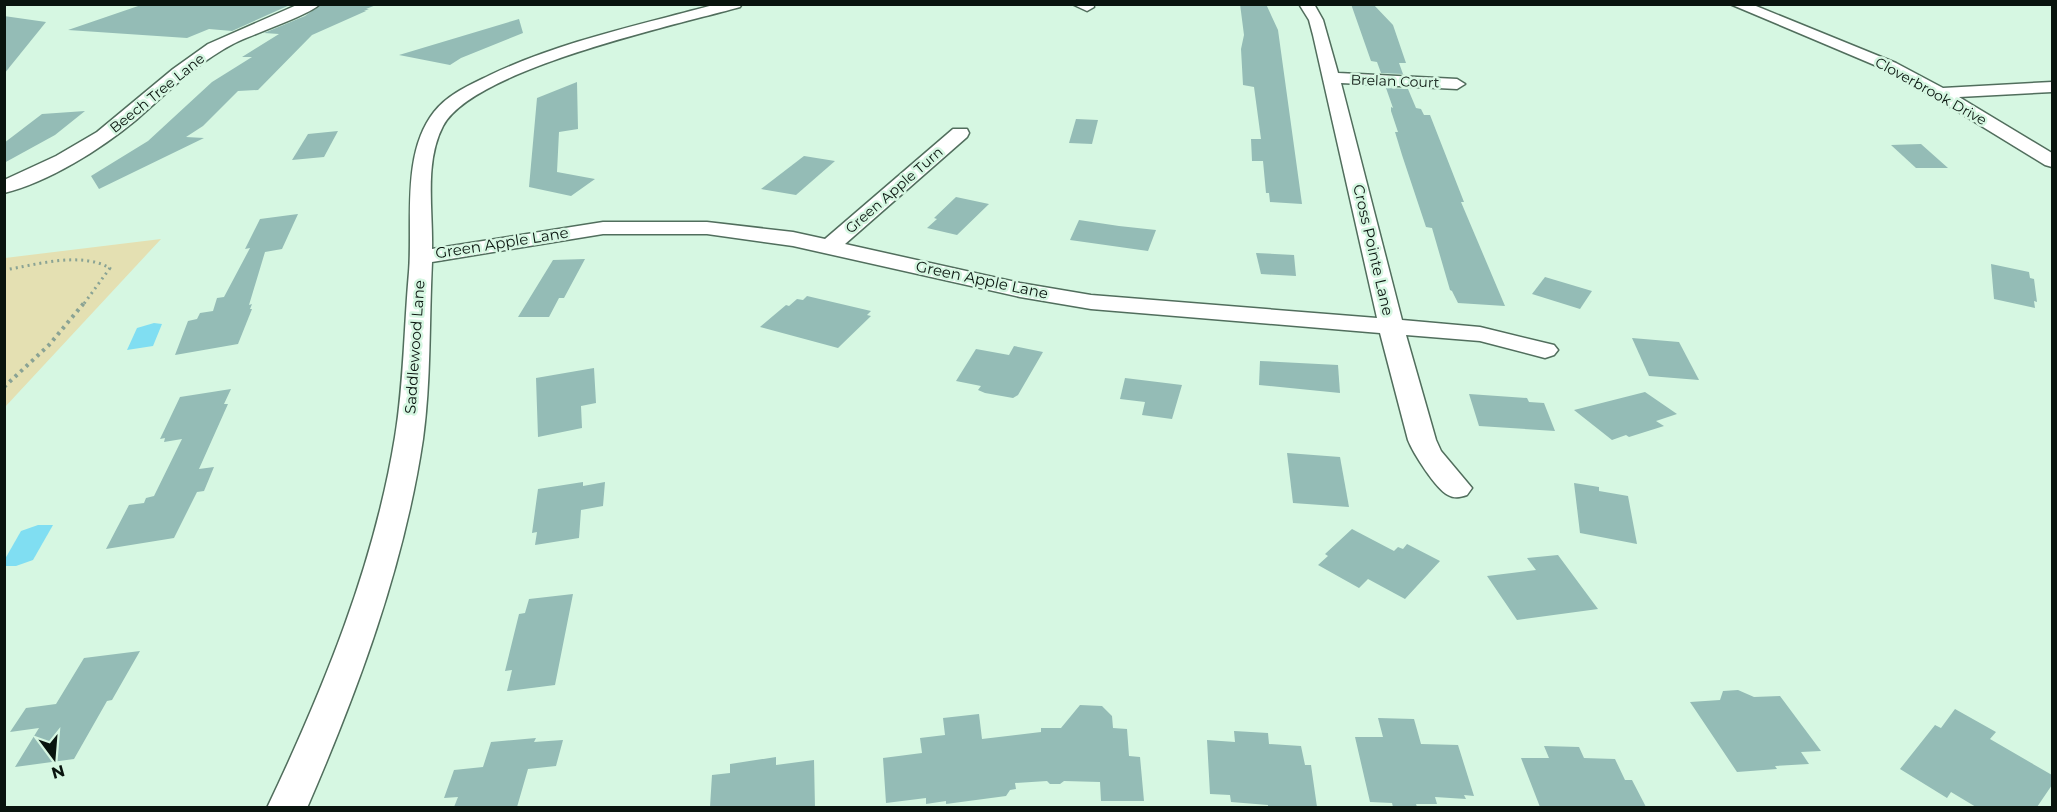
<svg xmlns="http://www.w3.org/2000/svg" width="2057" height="812" font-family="Montserrat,sans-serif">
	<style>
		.green { fill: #e4e0b2 }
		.water { fill: #80def2 }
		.building { fill: #94bcb6 }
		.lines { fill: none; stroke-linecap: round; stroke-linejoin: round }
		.street-casing { stroke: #516e5d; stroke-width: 3 }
		.path-far1 { stroke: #8aa394; stroke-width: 3; stroke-dasharray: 2 4; stroke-linecap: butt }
		.path { stroke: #8aa394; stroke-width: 4; stroke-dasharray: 3 4.5; stroke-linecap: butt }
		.street { fill: #fff; fill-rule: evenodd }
		.labels { text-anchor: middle; stroke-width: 5; stroke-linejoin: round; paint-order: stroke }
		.far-street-label { font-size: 14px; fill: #09140e; stroke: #d6f7e2 }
		.street-label { font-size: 15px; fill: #09140e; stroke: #d6f7e2 }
	</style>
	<rect width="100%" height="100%" fill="#d6f7e2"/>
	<path class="green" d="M161,239L5,407V258Z"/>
	<g class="water">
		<path d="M154,323L162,324L153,346L127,350L137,328Z"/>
		<path d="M38,525H53L33,560L16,566H5V559L21,531Z"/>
	</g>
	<g class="building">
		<path d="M144,4H292L232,31L209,29L187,38L68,30Z"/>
		<path d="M322,4L376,5L366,9H369L364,11H366L312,35L258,90L238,91L203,126L186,137L204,138L99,189L91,176L148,141L212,82L252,57H242L279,34L264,33L305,16Z"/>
		<path d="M1240,4H1266L1278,30L1302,204L1270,202L1269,193H1266L1263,161H1252L1251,139H1261L1254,87L1243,85L1241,49L1244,35Z"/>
		<path d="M1351,4H1373L1393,25L1406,63H1399L1403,74L1381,73L1377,62L1371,61Z"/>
		<path d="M4,16L46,22L4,74Z"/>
		<path d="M519,19L523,33L461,58L450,65L399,55Z"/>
		<path d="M577,82L578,129L559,132L557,172L595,179L571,196L529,187L537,98Z"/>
		<path d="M1386,88L1408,89L1416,108L1421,109L1424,115H1430L1464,202H1461L1505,306L1458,303L1452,291L1450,290L1432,228L1426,227L1402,155L1395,132H1398L1391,111V107L1393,108Z"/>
		<path d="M85,111L55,135L4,163V143L42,114Z"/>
		<path d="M1076,119L1098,120L1092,144L1069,143Z"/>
		<path d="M338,131L324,157L292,160L308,134Z"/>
		<path d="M1921,144L1948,168H1916L1891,145Z"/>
		<path d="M804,156L835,161L796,195L761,189Z"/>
		<path d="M956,197L989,204L957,235L927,228L937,219L934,218Z"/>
		<path d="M298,214L282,249L265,252L249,305L252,304L250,309H252L238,344L175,355L188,321L197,319L200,313L213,311L217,298L224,297L250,248L245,249L260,219Z"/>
		<path d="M1079,220L1119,226L1156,230L1148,251L1070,240Z"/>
		<path d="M1256,253L1294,255L1296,276L1261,274Z"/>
		<path d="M585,259L564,298H559L549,317H518L553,260Z"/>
		<path d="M1991,264L2029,272L2030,278L2034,279L2037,302L2034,301L2035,308L1994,299Z"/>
		<path d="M1545,277L1592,291L1580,309L1532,294Z"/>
		<path d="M807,296L871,311L867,315L871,316L838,348L760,327L786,305L789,306L797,299L803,300Z"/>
		<path d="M1632,338L1679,342L1699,380L1649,376Z"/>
		<path d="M1014,346L1043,352L1018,395L1013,398L985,393L978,390L981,386L956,381L976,349L1009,355Z"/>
		<path d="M1260,361L1338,365L1340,393L1259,385Z"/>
		<path d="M594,368L596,403L581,406L582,428L538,437L536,378Z"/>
		<path d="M1125,378L1182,385L1172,419L1142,415L1145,402L1120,399Z"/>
		<path d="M231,389L224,404H228L199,469L214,467L204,491L197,492L174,538L106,549L129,505L144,503L146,498L154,496L182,439L164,442L165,438L160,439L180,397Z"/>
		<path d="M1645,392L1677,414L1656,421L1664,426L1629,437L1626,435L1612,440L1574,410Z"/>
		<path d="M1469,394L1527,398L1529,402L1544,403L1555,431L1479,426Z"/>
		<path d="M1287,453L1340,457L1349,507L1293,503Z"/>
		<path d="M583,482V486L605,482L603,506L581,510L579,538L535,545L537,532L532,533L538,489Z"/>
		<path d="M1574,483L1599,487V491L1628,496L1637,544L1580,533Z"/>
		<path d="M1352,529L1394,551L1398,547L1403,549L1407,544L1440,561L1405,599L1368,579L1359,588L1318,565L1328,556L1325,554Z"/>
		<path d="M1558,555L1598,609L1517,620L1487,576L1536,570L1527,558Z"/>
		<path d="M573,594L555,685L507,691L512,670L505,671L519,614L525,613L529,599Z"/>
		<path d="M140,651L112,700L107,701L74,759L15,767L39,728L10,732L26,708L56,704L84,658Z"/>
		<path d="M1738,690L1754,697L1780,696L1821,751L1801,752L1809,764L1775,766L1777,769L1737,772L1690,702L1720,700L1723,691Z"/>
		<path d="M1080,705L1102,706L1112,716L1113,728L1127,729L1129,756L1140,757L1144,801H1101L1100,782L1064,781L1060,784H1050L1047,781L1015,783L1016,789L1010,790L1006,796L946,804V801L926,804V798L886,803L883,758L922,753L920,738L945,735L943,718L979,714L982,739L1041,732V728H1061Z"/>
		<path d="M1955,709L1996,732L1990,739L2052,775V785L2037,807H1976L1951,792L1947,798L1900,769L1935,725L1941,728Z"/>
		<path d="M1378,718L1414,719L1421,744L1458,745L1474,796L1464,795L1466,799L1435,797L1437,804H1416L1417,807H1393L1392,803L1370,802L1355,737H1383Z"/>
		<path d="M1234,731L1268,733L1269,744L1301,746L1305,765H1311L1317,807H1268V805L1231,802L1230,795L1210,794L1207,740L1235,742Z"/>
		<path d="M536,738L534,742L563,740L556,766L528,769L517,807H454L458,797L444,798L454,770L483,767L491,742Z"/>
		<path d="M1544,746L1579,747L1584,758L1615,759L1625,780H1632L1646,807H1540L1521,758H1549Z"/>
		<path d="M776,757V765L814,760L815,807H710L712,775L730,773V764Z"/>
	</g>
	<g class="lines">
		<g class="street-casing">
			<g id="street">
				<path d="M299,4H320C308,16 252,34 233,44C195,64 167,93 136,120C101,149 49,182 4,193V180L56,156L97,132L173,69L208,44Z"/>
				<path d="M717,4H742L740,7C676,25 473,69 443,126C424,162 433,210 432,249L603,222H707L793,232L825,239L953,129H967L969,133L967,137L845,244L1020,283L1091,295L1377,318L1313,35L1309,20L1299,4H1314L1323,20L1338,73L1457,79L1465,84L1457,89L1341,83L1402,320L1480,327L1554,345L1558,350L1554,355L1545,358L1480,341L1406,335L1436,440L1441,451L1472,488L1467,495C1461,497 1455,499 1448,495C1436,489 1413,453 1408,440L1380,333L1091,309L1020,297L793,246L707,234H603L432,262C429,321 431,381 423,439C404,567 358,690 307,808H267C323,690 374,566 395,437C404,383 404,327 409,272C413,222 401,154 434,112C448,94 470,85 490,75C562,41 640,25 717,4Z"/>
				<path d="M1072,4H1093L1094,7L1087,11Z"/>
				<path d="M1730,4H1751L1896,63L1943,88L2052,82V92L1959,97L2052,153V167L2045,165L1934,97L1884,69Z"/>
			</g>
		</g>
		<path class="path-far1" d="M4,270C36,265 80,251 110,268L83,305"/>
		<path class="path" d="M4,387L49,345L84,303"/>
		<use href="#street" class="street"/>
	</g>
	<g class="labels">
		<g class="far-street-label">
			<text transform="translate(1395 81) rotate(2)" y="5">Brelan Court</text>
			<text transform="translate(1931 91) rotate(29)" y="5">Cloverbrook Drive</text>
			<text transform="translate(157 93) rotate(-39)" y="5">Beech Tree Lane</text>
			<text transform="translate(894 190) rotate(-41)" y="5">Green Apple Turn</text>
		</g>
		<g class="street-label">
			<text transform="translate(502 243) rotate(-9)" y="5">Green Apple Lane</text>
			<text transform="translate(1373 250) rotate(77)" y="5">Cross Pointe Lane</text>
			<text transform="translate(982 280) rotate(12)" y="5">Green Apple Lane</text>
			<text transform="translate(415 347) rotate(-86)" y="5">Saddlewood Lane</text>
		</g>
	</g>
	<rect width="2057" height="812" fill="none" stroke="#09140e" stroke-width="12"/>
	<g transform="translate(54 758) rotate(164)" stroke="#d6f7e2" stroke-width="4.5" paint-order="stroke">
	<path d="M0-4.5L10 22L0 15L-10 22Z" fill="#09140e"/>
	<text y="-9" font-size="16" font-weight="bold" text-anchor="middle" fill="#09140e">N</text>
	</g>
</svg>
